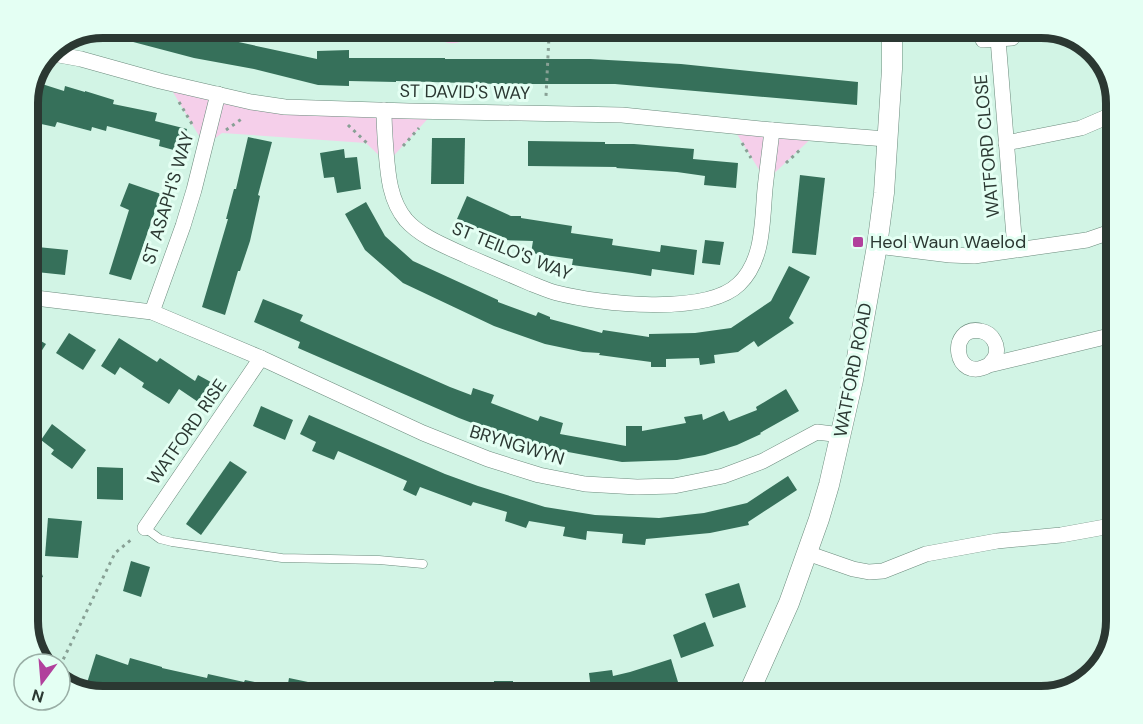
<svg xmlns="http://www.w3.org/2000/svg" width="1143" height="724" font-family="'DM Sans',sans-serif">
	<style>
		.green { fill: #f5cfea }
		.building { fill: #36705a }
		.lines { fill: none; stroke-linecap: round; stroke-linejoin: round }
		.service-casing { stroke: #6c8b7d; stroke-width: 9 }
		.minor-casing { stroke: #6c8b7d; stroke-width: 16 }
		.tertiary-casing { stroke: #6c8b7d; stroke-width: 21 }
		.path { stroke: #88a095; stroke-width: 3; stroke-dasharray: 3 4.5; stroke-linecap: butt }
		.service { stroke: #fff; stroke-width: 8 }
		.minor { stroke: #fff; stroke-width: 15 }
		.tertiary { stroke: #fff; stroke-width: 20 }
		.poi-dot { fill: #b1409c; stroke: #e4fff3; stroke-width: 2 }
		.labels { text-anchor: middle; stroke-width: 6; stroke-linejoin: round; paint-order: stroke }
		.street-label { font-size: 18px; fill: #2b3832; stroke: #e4fff3 }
		.poi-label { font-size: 18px; fill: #2b3832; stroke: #e4fff3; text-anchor: start }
		.rim { fill: none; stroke: #2b3832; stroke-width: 8 }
	</style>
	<rect width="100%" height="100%" fill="#d2f4e5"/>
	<g class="green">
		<path d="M404,27H479C463,43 455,49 434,37L433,27Z"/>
		<path d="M167,82L251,102L434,112L387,163L366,143L222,133L205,146Z"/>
		<path d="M732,126L817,133L766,181Z"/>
	</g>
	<g class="building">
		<path d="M102,27H169L317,59V51L349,50V58H445V59H590L681,64L858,82L857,105L615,84H499L396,81V82L349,81V86L318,85L254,69L194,58L99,33L100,28Z"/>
		<path d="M42,84L64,91L65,86L85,92V91L114,100L113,104L157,113L155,121L187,129L181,152L159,146L160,140L107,126L106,131L92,127L91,131L57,122L55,127L32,122Z"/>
		<path d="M248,137L272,142L258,195L260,196L250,241L240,271H238L225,315L202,307L228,219H226L234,189H236Z"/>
		<path d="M432,138H465L464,184H431Z"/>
		<path d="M528,141L605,142V144H634L694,149L693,159L738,163L736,188L704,185L705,176L677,172L616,168L617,167L528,166Z"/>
		<path d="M344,149L345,158L357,157L361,189L337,193L334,177L324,178L320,153Z"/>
		<path d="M800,175L825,178L816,255L792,253Z"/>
		<path d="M129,183L161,194L131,280L109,274L129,210L120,206Z"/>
		<path d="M467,196L511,216H521V218L572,226L571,233L613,239L612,245L660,252L661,245L697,250L694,275L652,269L651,276L632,273L572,265L573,259L531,253L533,241L504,240L457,219Z"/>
		<path d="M366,202L385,236L413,261L498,300V302L536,316L538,312L550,317V319L602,333L603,330L649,337V334L695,333L731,328L771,301L789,266L810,277L789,318L794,323L758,347L754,341L738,352L714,355L715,363L700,365L699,358L666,359V367H651V362L599,355L600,353L583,352L545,344L494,326L403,283L365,250L345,214Z"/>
		<path d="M705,240L724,242L720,265L702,263Z"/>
		<path d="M27,246L68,250L65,275L27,271Z"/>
		<path d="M263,299L303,315L300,321L450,387L471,395L473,388L494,395L491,403L538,421L540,416L563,423L560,434L626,446V426H642V431L686,423L684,417L702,414L703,420L724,411L729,421L757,410L756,407L786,389L799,411L760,433L761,434L737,445L705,455L677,460L622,462L552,449L501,434L459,418L298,348L300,342L254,322Z"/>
		<path d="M27,333L46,344L27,374Z"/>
		<path d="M69,333L96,350L83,370L56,353Z"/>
		<path d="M119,338L157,362L160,358L195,381L198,375L220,387L207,408L179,389L169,404L142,387L144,383L120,367L115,375L101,366Z"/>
		<path d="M261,406L293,420L285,440L253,426Z"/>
		<path d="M309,415L445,474L478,486L545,507L595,515L659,518L704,513L747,503L788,476L797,490L748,522L749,525L710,533L646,539L645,545L622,543L623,534L587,531L586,540L563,536L565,527L529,521L526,528L505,521L507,512L473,502L471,506L420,487L416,496L403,490L407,481L338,451L334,460L312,451L316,442L300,434Z"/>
		<path d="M52,424L86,450L72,469L51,454L54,450L41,440Z"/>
		<path d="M230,461L247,472L201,535L186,524Z"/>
		<path d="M97,467L123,468V500L97,499Z"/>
		<path d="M48,518L82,521L78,558L45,556Z"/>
		<path d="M29,537L43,577L27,582V538Z"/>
		<path d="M131,561L150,567L141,597L123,591Z"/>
		<path d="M739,583L746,607L713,618L705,594Z"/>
		<path d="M705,622L714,646L681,658L673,635Z"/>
		<path d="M96,654L128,665L130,658L162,667V668L207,678L208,674L244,682L245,680L287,689L289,678L346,690V697H122L86,686Z"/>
		<path d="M671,659L678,682L633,697H592L589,673L612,670L613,676L630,672Z"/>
		<path d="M494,681H513V697H493Z"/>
	</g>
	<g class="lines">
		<g class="service-casing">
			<path id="service" d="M145,528L160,539L172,542L282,558L379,560L423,564"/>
		</g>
		<g class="minor-casing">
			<g id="minor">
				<path d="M998,39L1015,249"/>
				<path d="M983,40L1012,38"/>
				<path d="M48,53L81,59L160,81L251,102L285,107L409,111L622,115L772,130L886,139"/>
				<path d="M384,110C384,124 385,138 386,151C388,176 390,201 406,220C422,238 448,247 469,257C490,266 511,275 532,284C540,287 549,291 557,293C600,304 706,316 739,284C764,260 762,221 765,189C767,169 770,150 772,130"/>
				<path d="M1006,143L1081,128L1116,113"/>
				<path d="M877,246L950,255L974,256L1087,240L1116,230"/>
				<path d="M27,297L152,312L261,358L423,433L488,459L539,475L585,484L637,487L674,486L723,476L763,461L817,432L841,435"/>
				<path d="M152,312L183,226L194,190L218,94"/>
				<path d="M989,365C990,364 995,358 995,357C1000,346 992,333 981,331C947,324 953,385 989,365L1105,337L1116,333"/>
				<path d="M145,528L261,358"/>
				<path d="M807,553L853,569L869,572L883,571L926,554L997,541L1061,535L1116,525"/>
			</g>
		</g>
		<g class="tertiary-casing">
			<path id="tertiary" d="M747,697L789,603L819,519L829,485L853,380L877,246L884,193L892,69V27"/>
		</g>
		<g class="path">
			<path d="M535,27L537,32L549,36L546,96"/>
			<path d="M179,102L192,124"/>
			<path d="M348,125L369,145"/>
			<path d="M226,130L243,118"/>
			<path d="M742,143L751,158"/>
			<path d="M403,146L419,128"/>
			<path d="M786,163L801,149"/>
			<path d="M60,666L115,553L132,539"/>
		</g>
		<use href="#service" class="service"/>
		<use href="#minor" class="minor"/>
		<use href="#tertiary" class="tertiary"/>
	</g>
	<rect class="poi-dot" x="852" y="236" width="12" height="12" rx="3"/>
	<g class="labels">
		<g class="street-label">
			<text transform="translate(465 92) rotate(1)" y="6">ST DAVID'S WAY</text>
			<text transform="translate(987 146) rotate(-95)" y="6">WATFORD CLOSE</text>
			<text transform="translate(168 198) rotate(-73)" y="6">ST ASAPH'S WAY</text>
			<text transform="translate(512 251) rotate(22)" y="6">ST TEILO'S WAY</text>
			<text transform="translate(853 370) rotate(-79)" y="6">WATFORD ROAD</text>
			<text transform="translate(187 432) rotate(-55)" y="6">WATFORD RISE</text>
			<text transform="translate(517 445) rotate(17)" y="6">BRYNGWYN</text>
		</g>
		<g class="poi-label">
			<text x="870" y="248">Heol Waun Waelod</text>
		</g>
	</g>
	<path d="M0 0H1143V724H0ZM103 38H1041A65 65 0 0 1 1106 103V621A65 65 0 0 1 1041 686H103A65 65 0 0 1 38 621V103A65 65 0 0 1 103 38Z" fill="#e4fff3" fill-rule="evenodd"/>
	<path class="rim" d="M103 38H1041A65 65 0 0 1 1106 103V621A65 65 0 0 1 1041 686H103A65 65 0 0 1 38 621V103A65 65 0 0 1 103 38Z"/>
	<g transform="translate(42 682) rotate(196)"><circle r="28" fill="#e4fff3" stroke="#9aafa6" stroke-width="1.5"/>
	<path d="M0-4.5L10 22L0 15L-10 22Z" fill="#b1409c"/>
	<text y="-9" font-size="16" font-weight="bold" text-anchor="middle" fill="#2b3832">N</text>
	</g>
</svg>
